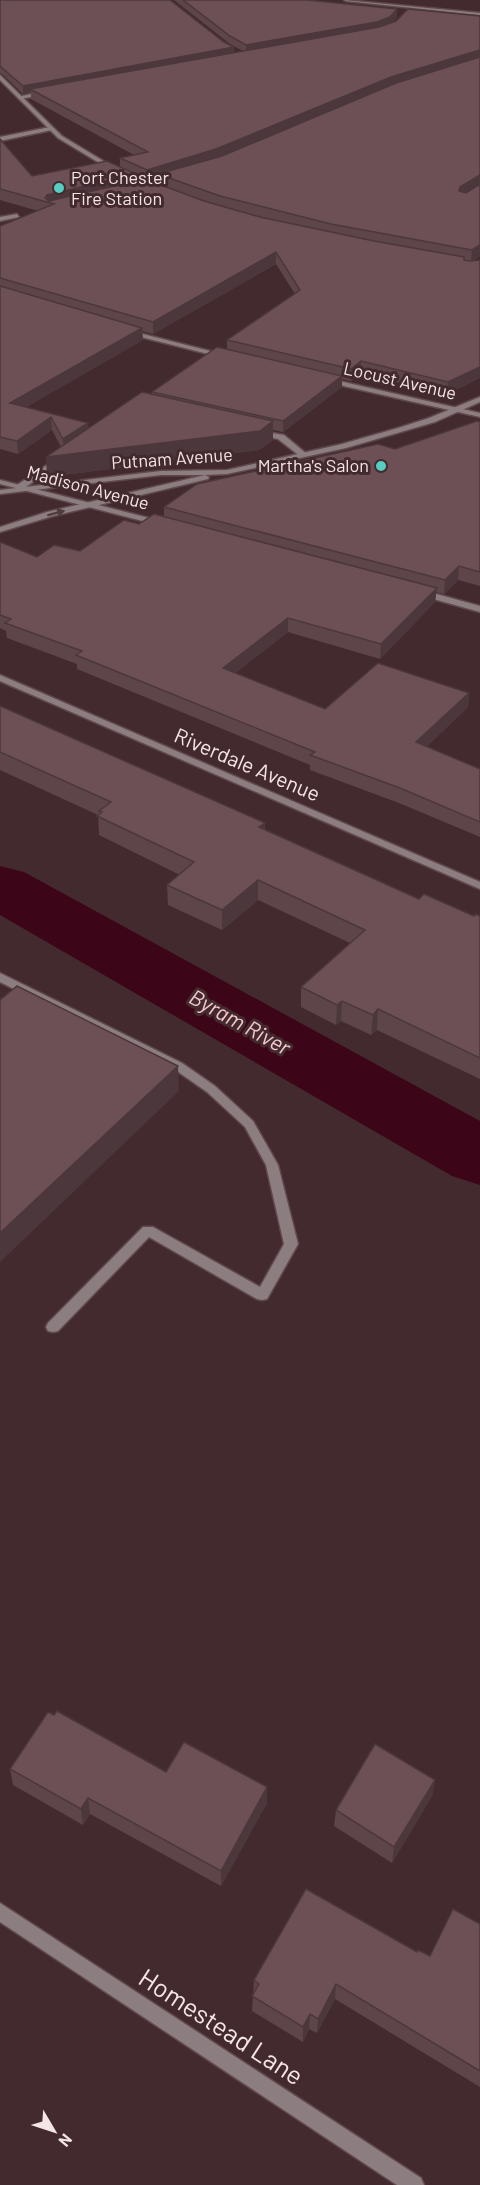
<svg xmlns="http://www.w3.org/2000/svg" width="480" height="2185" font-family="Barlow,sans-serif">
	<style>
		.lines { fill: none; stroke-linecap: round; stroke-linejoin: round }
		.river { fill: #3d0618; fill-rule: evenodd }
		.service-casing { stroke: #60484c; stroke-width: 3 }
		.minor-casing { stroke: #60484c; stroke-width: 3 }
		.tertiary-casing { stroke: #60484c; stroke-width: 3 }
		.service { fill: #8c7e80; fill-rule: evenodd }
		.minor { fill: #8c7e80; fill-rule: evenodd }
		.tertiary { fill: #8c7e80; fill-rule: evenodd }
		.wall { fill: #5d4549; fill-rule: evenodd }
		.shaded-wall { fill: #4c383c }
		.building { fill: #6c5055; stroke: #4c383c; stroke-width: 1.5 }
		.oneway { fill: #523b3f }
		.poi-dot { fill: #56cec4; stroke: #432a2f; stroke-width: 2 }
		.labels { text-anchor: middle; stroke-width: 6; stroke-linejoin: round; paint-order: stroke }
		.far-poi-label { font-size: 18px; fill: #f6e5e7; stroke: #432a2f; text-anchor: start }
		.far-street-label { font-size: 18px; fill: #f6e5e7; stroke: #432a2f }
		.street-label { font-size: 21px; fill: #f6e5e7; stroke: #432a2f }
		.water-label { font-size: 22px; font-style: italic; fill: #f5c7ce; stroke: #432a2f }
		.near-street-label { font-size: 26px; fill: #f6e5e7; stroke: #432a2f }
	</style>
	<rect width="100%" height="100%" fill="#432a2f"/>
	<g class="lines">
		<path class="river" d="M0,866L24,872L480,1121V1185L452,1176L0,915Z"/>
		<g class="service-casing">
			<g id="service">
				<path d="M255,430L284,435L308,455L301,457L278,439L255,434Z"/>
				<path d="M56,459L63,461L23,489H17V485Z"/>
				<path d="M0,973L182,1063L215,1086L253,1121L278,1165L298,1244L267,1299L262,1300L257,1299L149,1237L58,1331L53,1332L48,1331L46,1327L48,1323L143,1227H153L260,1287L284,1244L266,1165L245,1127L207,1092L174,1069L0,982Z"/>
			</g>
		</g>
		<g class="minor-casing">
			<g id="minor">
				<path d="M344,0L480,13V15L346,1Z"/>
				<path d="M45,91L47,94L20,99L17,97Z"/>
				<path d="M50,127L52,130L0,141V137Z"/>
				<path d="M17,214L19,217L0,221V217Z"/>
				<path d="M127,330L226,355L227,356L224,358L125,333V331Z"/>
				<path d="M326,378L480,413V417L326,382Z"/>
				<path d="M0,480L161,521L162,523L158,525L0,484Z"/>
				<path d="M422,590L480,606V612L419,595L418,593Z"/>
				<path d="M0,675L480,882V889L0,681Z"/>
				<path d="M0,1903L421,2178L424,2185H397L0,1922Z"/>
			</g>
		</g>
		<g class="tertiary-casing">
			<g id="tertiary">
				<path d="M0,75L62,136L105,162L156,185V187H152L101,164L58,138L0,80Z"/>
				<path d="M480,397V402L435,422L346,448L227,474L205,475L209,477L208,479L53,516L0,532V527L47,512L205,475H161L0,494V490L161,471L227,470L342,444L398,428L429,418Z"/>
			</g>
		</g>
		<use href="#service" class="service"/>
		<use href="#minor" class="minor"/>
		<use href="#tertiary" class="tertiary"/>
	</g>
	<g class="wall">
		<path d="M0,0L224,42L234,47V53L243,51L230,44L174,0H307L397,9V17L391,23L480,256L472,261L447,395L361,373L351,381L342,379V387L283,432L273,430V440L259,450L47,477L61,447L52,430L18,454L0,449V226L38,211L0,200V139L32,176L120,167V158L134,155L31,99V92L23,94L1,73L0,74ZM136,175L144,179L136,181ZM158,178V184L149,180ZM276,264L295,294L227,340V350L152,392V394L88,428V423L26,407L143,340L142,331L153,334Z"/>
		<path d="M480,422V586L458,580L444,594L436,592L435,602L380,659L288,632L235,673L325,709L469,693L468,707L426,747L480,769V837L399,803L310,770V765L77,669V664L7,638L6,631L0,628V542L37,557L80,551L139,524L164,516V507L395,449Z"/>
		<path d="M0,706L265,823V830L419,899L474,916H480V1079L377,1030L371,1035L341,1021L336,1025L301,1007V987L350,943L258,900L222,930L168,905L167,885L180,875L99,835L98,815L0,770Z"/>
		<path d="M10,1769L166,1772L267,1803L221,1886L90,1814L83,1825L13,1785Z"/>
		<path d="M435,1780L432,1796L392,1863L334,1826L336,1810Z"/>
		<path d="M480,1924V2087L335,1999L317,2033L309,2029L303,2042L252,2011L254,1980L417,1952L430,1956Z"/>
	</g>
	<g class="shaded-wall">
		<path d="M397,9V17L390,24L376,30L246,53V45Z"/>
		<path d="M234,47V55L30,89L31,92L23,94V86Z"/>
		<path d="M480,50V60L216,160L158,174V178L147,181V170L391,77Z"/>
		<path d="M136,174V185L47,202V195Z"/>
		<path d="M480,175V185L459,198L460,187Z"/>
		<path d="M480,245V256L471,261L472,250Z"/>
		<path d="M276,252V264L153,334V322Z"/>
		<path d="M142,328L143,340L11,416L10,403Z"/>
		<path d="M361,361V373L351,381V369Z"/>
		<path d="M480,367V378L447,395L448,382Z"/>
		<path d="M342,376V387L283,432V421Z"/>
		<path d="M51,417L52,430L18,454L17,441Z"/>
		<path d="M273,421V440L259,450L47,477L46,457Z"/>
		<path d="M88,423L89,435L64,452L63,439Z"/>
		<path d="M459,566L458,580L444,594L445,580Z"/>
		<path d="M437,588L435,602L380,659L381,644Z"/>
		<path d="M288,618V632L223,683V668Z"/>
		<path d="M469,693L468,707L415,757L416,742Z"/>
		<path d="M265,823L264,842L259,827Z"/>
		<path d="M258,880V900L222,930V910Z"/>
		<path d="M342,1001L341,1021L336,1025L337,1005Z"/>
		<path d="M378,1009L377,1030L371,1035L373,1015Z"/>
		<path d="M178,1066L179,1091L0,1262V1233Z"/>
		<path d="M435,1780L432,1796L392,1863L394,1847Z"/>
		<path d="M267,1787V1803L221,1886V1871Z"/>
		<path d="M88,1798L90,1814L83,1825L81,1809Z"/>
		<path d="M336,1984L335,1999L317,2033L318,2019Z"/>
		<path d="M310,2014L309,2029L303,2042V2027Z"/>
	</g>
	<g class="building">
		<path d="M0,0H170L224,42L234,47L23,86L0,66Z"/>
		<path d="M183,0H307L397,9L390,17L377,22L246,45L230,36Z"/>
		<path d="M408,9L480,16V50L391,77L216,149L147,170L120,158L148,152L30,89L379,27L396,21Z"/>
		<path d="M480,57V175L460,187L459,191L466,193L480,184V245L472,250L331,224L220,196L158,174L222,156L396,83Z"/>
		<path d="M0,139L32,176L107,161L136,174L47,195L45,198L49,201L145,179L204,201L260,217L374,241L464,257V260L470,261L480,260V367L448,382L361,361L351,369L227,340L300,290L276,252L153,322L0,278V226L54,204L0,189Z"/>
		<path d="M0,286L142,328L10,403L88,423L63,439L51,417L17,441L0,437Z"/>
		<path d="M217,347L342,376L283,421L152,392Z"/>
		<path d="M142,392L273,421L260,431L46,457Z"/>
		<path d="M477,421L480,422V572L459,566L445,580L164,507L197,484L378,444L395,449Z"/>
		<path d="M154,514L437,588L381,644L288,618L223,668L325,709L378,663L469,693L416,742L480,769V822L400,788L310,755L315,752L76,655L82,651L5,623L11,619L0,615V542L37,557L54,545L80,551L124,520L139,524Z"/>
		<path d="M0,706L265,823L259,827L419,899L424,894L474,916L476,914L480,916V1058L378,1009L373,1015L342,1001L337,1005L301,987L365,930L258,880L222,910L167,885L194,862L97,816L102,812L99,811L111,802L0,752Z"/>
		<path d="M17,986L178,1066L0,1233V1000Z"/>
		<path d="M57,1711L166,1772L184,1742L267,1787L221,1871L88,1798L81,1809L10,1769L48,1712L54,1715Z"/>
		<path d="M375,1744L435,1780L394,1847L336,1810Z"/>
		<path d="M306,1889L417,1952L418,1950L430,1956L453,1909L480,1924V2071L336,1984L318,2019L310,2014L303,2027L252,1996L259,1984L254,1980Z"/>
	</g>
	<defs><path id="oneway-solid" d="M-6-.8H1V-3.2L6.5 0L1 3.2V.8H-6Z" transform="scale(1.5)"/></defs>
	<use class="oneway" href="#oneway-solid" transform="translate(56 513) rotate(-15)"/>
	<g class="poi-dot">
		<circle cx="59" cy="188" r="6"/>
		<circle cx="381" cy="466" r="6"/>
	</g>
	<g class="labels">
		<g class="far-poi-label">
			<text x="71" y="184">Port Chester<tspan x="71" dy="21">Fire Station</tspan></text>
			<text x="369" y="472" text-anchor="end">Martha's Salon</text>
		</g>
		<g class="far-street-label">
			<text transform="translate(400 381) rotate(13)" y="6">Locust Avenue</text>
			<text transform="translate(172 459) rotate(-4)" y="6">Putnam Avenue</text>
			<text transform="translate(88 488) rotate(15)" y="6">Madison Avenue</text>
		</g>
		<g class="street-label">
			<text transform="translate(247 765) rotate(23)" y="7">Riverdale Avenue</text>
		</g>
		<g class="water-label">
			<text transform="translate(240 1022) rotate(29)" y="8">Byram River</text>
		</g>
		<g class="near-street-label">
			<text transform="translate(221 2027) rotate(33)" y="9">Homestead Lane</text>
		</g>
	</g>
	<g transform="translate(54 2131) rotate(129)" stroke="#432a2f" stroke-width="4.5" paint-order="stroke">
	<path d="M0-4.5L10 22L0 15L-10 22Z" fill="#f6e5e7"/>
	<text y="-9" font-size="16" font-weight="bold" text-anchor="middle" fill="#f6e5e7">N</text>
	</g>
</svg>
